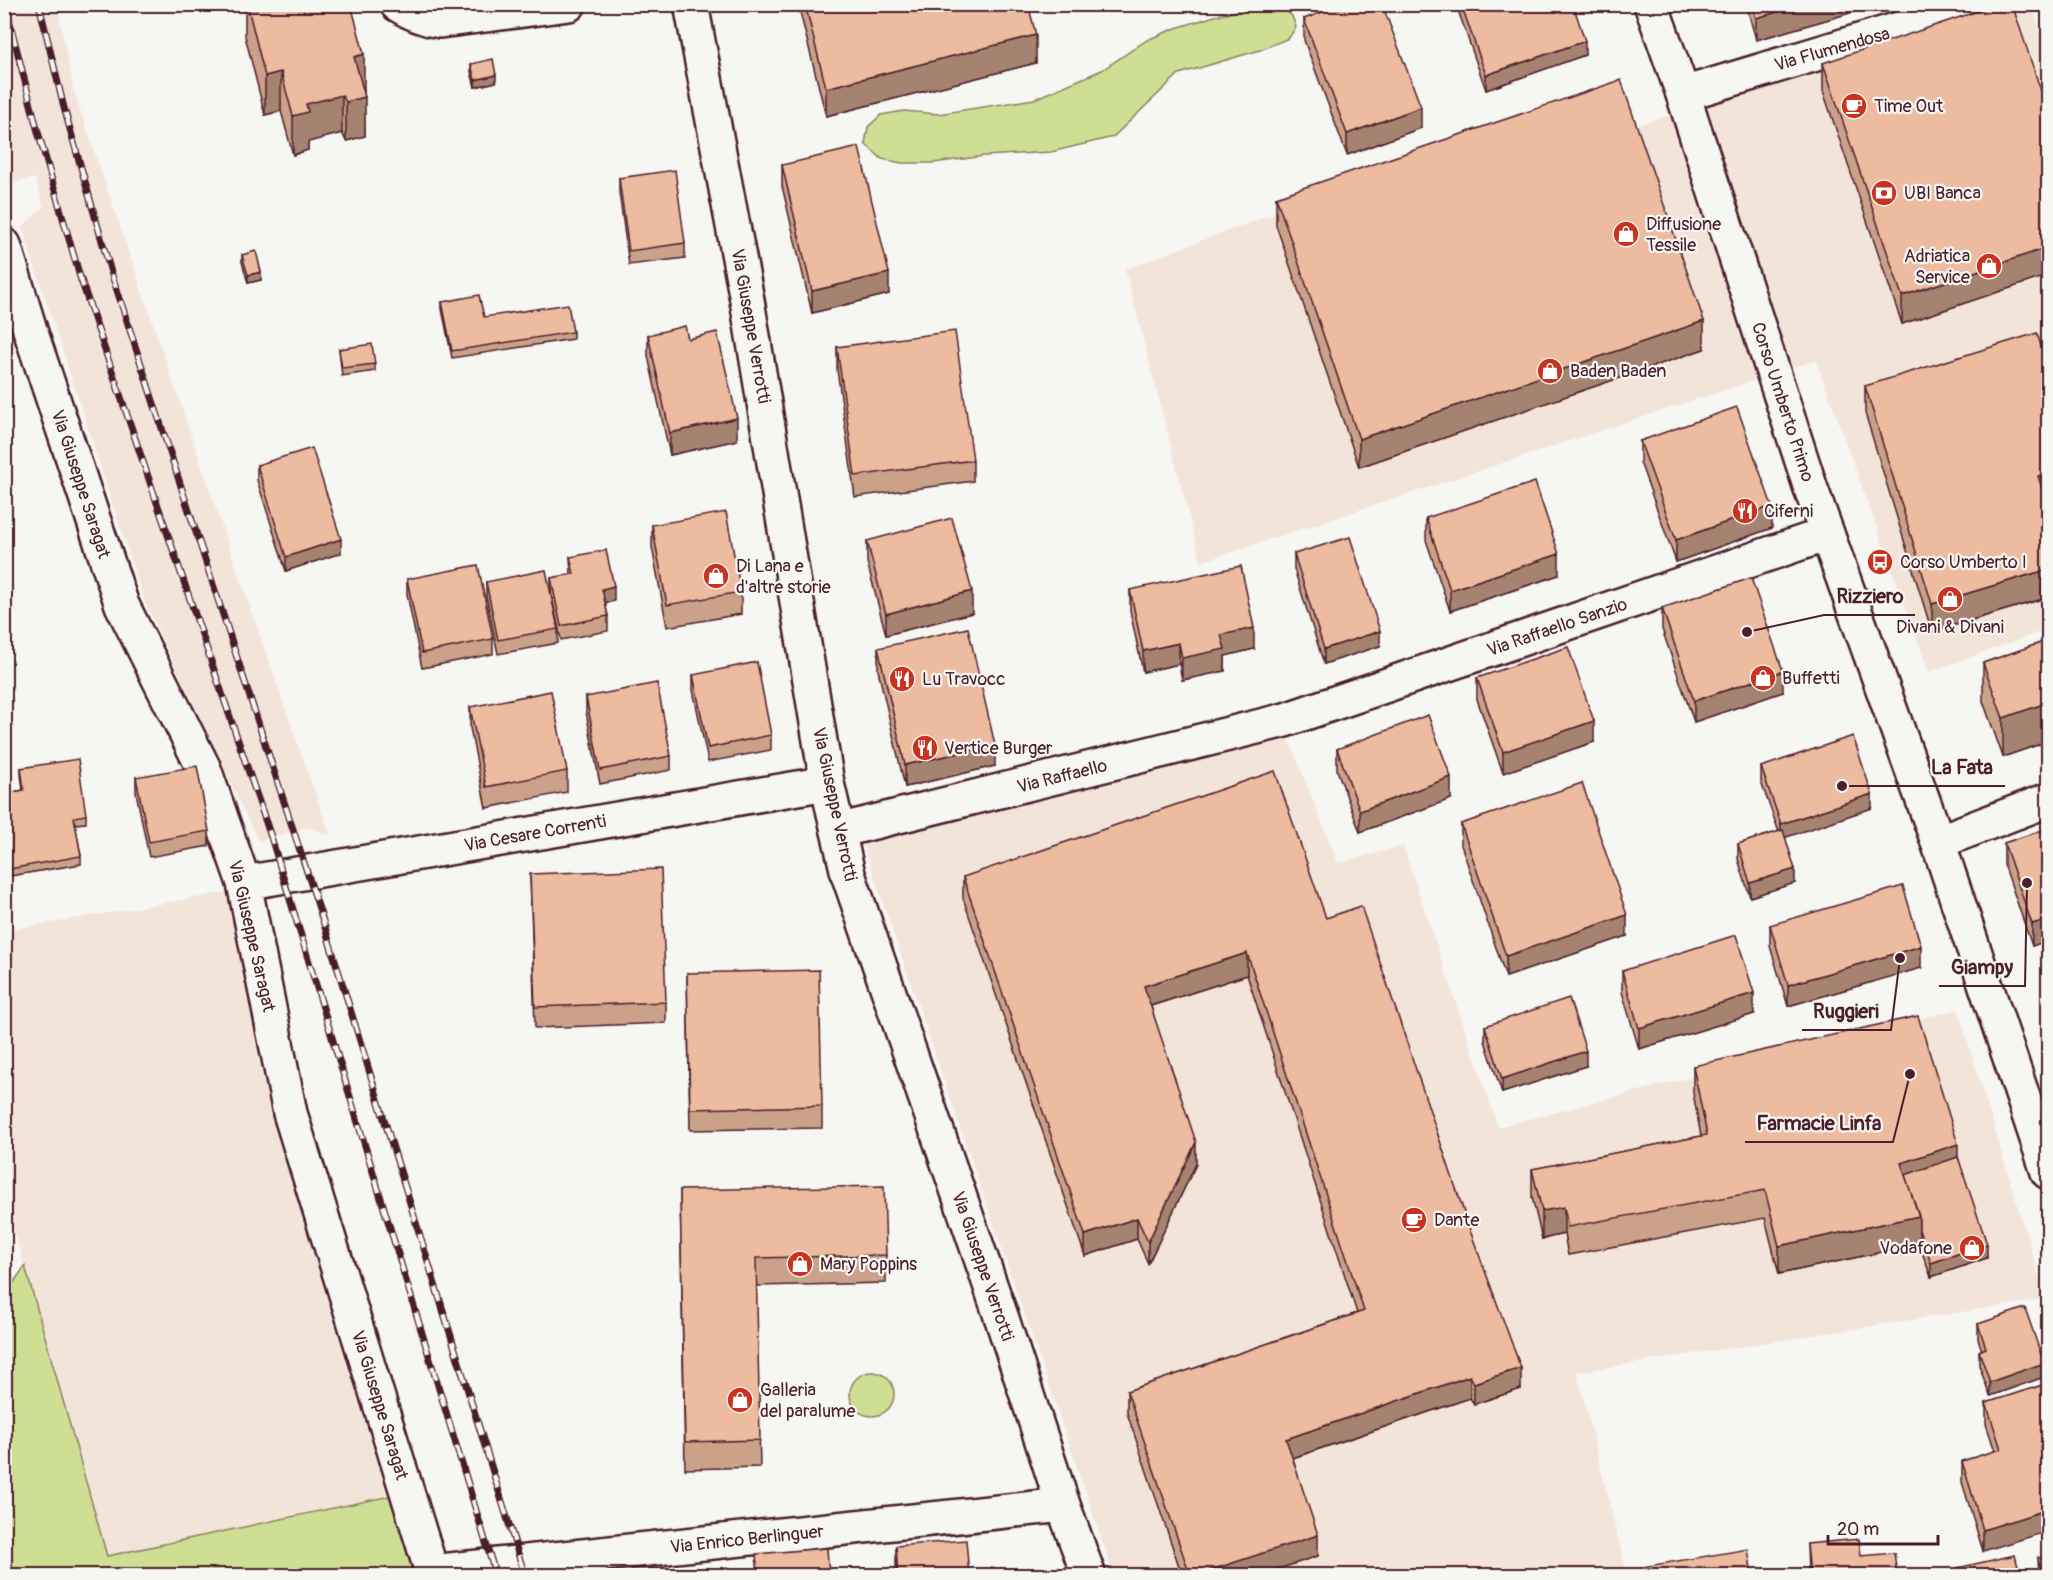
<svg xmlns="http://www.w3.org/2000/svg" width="2053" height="1580" font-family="Pangolin,sans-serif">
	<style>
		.built { fill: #f3e4d9 }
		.green { fill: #cedf94; stroke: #8c7f60; stroke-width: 1.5 }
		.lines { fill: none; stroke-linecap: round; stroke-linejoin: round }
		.minor-casing { stroke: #4a1f2b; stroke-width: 38 }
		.tertiary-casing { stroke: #4a1f2b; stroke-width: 38 }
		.primary-casing { stroke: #4a1f2b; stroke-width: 38 }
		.minor { stroke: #f6f6f2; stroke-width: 33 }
		.tertiary { stroke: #f6f6f2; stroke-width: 33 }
		.primary { stroke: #f6f6f2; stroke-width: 33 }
		.rail-casing { stroke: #4a1f2b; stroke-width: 7 }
		.rail { stroke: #f6f6f2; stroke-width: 4.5; stroke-dasharray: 14; stroke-linecap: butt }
		.wall { fill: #cca189; stroke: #4a1f2b; stroke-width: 1.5 }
		.shaded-wall { fill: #a6836f; stroke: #4a1f2b; stroke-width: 1.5 }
		.building { fill: #edbb9f; stroke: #4a1f2b; stroke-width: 1.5 }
		.labels { text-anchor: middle; stroke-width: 4.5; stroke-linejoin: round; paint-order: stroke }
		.street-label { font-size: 18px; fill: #4a1f2b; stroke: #f6f6f2 }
		.poi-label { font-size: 18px; fill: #4a1f2b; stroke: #f6f6f2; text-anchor: start }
		.leader { fill: none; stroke: #4a1f2b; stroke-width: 2 }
		.callout-dot { fill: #4a1f2b; stroke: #f6f6f2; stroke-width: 2 }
		.callout-label { font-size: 20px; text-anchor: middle; font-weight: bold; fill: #4a1f2b; stroke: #f6f6f2; stroke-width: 4.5; stroke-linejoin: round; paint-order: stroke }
	</style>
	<rect width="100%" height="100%" fill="#f6f6f2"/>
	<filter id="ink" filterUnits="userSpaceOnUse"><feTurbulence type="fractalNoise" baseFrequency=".0167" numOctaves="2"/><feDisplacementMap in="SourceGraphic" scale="12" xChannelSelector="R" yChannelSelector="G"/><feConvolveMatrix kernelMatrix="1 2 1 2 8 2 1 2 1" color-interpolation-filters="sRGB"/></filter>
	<g filter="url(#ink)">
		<g class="built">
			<path d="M4,5H57L74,92L249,605L330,835L308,827L258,841L144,600L22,227L44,207L35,178L14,182L5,141Z"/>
			<path d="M2033,8L2048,56V629L1929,672L1816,360L1201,562L1125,269L1623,84L1637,125Z"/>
			<path d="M1288,738L1338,863L1403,846L1498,1127L1958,1009L2046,1299L1577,1372L1626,1571L1602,1576L1114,1575L859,833Z"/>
			<path d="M234,891L272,1096L333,1320L390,1496L107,1557L5,1198L4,931Z"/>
		</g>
		<g class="green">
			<path d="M1269,4L1280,5L1292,16L1296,27L1289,38L1260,50L1179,74L1113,137L1051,152L985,156L933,163H902L882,159L865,144L868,127L881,115L904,111L938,114L1034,99L1102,70L1147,40L1176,28L1215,16Z"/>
			<path d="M25,1266L107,1556L390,1496L415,1575H5V1295Z"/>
			<circle cx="872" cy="1394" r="22"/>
			<path d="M667,1567L670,1575H593Z"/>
		</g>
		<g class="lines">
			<g class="minor-casing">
				<g id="minor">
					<path d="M397,4C411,13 424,19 440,21L569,4"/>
					<path d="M1683,94L1982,4"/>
					<path d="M4,245L31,333L122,605L204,769L244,883L290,1113L433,1576"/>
					<path d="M838,831L1285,720L1827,534"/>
					<path d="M1938,842L2048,800"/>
					<path d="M244,883L827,783"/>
					<path d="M431,1572L1063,1505"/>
				</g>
			</g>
			<g class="tertiary-casing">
				<path id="tertiary" d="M691,4L747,300L827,783L848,874L1002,1319L1063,1505L1089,1576"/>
			</g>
			<g class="primary-casing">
				<path id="primary" d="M1651,4L1683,94L1811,489L1938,842L2048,1172"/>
			</g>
			<use href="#minor" class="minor"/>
			<use href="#tertiary" class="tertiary"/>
			<use href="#primary" class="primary"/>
			<g class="rail-casing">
				<g id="rail">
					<path d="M5,4L38,132L80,277L271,837L496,1576"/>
					<path d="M39,4L64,108L110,269L323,921L525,1576"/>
				</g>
			</g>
			<use href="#rail" class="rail"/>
		</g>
		<g class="wall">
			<path d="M245,4H351L364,93L365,136L346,141L342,133L308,142V150L293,155L281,111L265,115L245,36Z"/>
			<path d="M798,4H1028L1036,63L826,116Z"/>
			<path d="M1457,4H1573L1585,55L1486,90L1457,7Z"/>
			<path d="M1746,4H1878V5L1756,40Z"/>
			<path d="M1304,19L1421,128L1347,155L1304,40Z"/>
			<path d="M1823,63L2049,115V275L1902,324L1823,91Z"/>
			<path d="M471,64L496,82L475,87L471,72Z"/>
			<path d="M782,165L889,294L812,313L782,186Z"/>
			<path d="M619,178L685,243V258L629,265L619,192Z"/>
			<path d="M1276,197L1704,349L1359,467L1276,225Z"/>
			<path d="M242,255L261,280L248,283L242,262Z"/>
			<path d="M442,302L484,317L573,332V339L452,358L442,309Z"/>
			<path d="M648,335L737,440L670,455L648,356Z"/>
			<path d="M837,347L973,460V481L855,497L837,369Z"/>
			<path d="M339,349L375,364V371L342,376Z"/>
			<path d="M2049,371V500L2046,501L2049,510V597L1932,632L1865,413V386Z"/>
			<path d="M1640,441L1772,528L1676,562L1640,462Z"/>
			<path d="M257,465L341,553L286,571L257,480Z"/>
			<path d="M1426,518L1559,575L1450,611L1426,540Z"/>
			<path d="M652,525L741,592V614L667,627L652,547Z"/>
			<path d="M867,541L972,613L886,635L867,562Z"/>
			<path d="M1294,554L1380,646L1324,664L1294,569Z"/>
			<path d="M570,557L614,601L605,603L608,616V631L561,640L551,593V578L571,574Z"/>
			<path d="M407,579L493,639V654L422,668L407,594Z"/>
			<path d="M486,582L558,629V643L498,654L486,596Z"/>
			<path d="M1130,590L1254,649L1225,656V671L1182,680L1179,664L1143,672L1130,611Z"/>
			<path d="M1662,608L1783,692L1694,722L1662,629Z"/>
			<path d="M2049,640V741L2003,757L1983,701V663Z"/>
			<path d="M878,648L995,766L905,787L878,670Z"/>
			<path d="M693,675L771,735V750L708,762L693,690Z"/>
			<path d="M1477,678L1594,742L1503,773L1477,699Z"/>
			<path d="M586,697L671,756V770L600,784L586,712Z"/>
			<path d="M470,707L567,771V792L486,808L470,728Z"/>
			<path d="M1337,749L1451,799L1360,832L1337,770Z"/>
			<path d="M1761,767L1872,808L1785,837L1795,883L1750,897L1738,859V844L1779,832L1761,782Z"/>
			<path d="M21,768L86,815V823L75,824L81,856V864L4,877V782L8,793L23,790L21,775Z"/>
			<path d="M136,777L209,831V846L149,857L136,792Z"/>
			<path d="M1461,824L1627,936L1506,977L1461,845Z"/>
			<path d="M2049,828V940L2032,946L2004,864V843Z"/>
			<path d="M530,874L666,1002V1023L535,1028Z"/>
			<path d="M963,877L1326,918L1521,1389L1474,1404L1470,1398L1293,1458L1318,1556L1260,1575H1182L1127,1413V1391L1357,1313L1247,975L1151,1006L1196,1164L1148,1264L1137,1239L1085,1256L963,898Z"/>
			<path d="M1770,925L1921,968L1788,1006L1770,946Z"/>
			<path d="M1622,971L1754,1014L1639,1049L1622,992Z"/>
			<path d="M687,973L822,1106V1128L690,1130Z"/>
			<path d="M1485,1026L1586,1066L1502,1093L1485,1041Z"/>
			<path d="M1693,1066L1958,1157L1987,1258L1931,1277L1919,1244L1779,1274L1765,1218L1568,1255L1564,1234L1542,1239L1532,1197V1169L1701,1136L1693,1093Z"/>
			<path d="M680,1190L886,1255V1283L756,1286L760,1467L685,1469Z"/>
			<path d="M1978,1324L2044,1377L1990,1396L1979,1365V1351L1982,1350L1978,1339Z"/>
			<path d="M2049,1383L1983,1551L1962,1482V1461L1995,1451L1986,1424V1403Z"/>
			<path d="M1807,1544L1861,1556L1897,1575H1808Z"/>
			<path d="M896,1546L969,1575H896Z"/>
			<path d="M2038,1558L2049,1575H2039Z"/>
		</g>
		<g class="shaded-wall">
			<path d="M1805,4H1878V5L1756,40V18Z"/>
			<path d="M1036,35V63L826,116V88Z"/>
			<path d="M1585,41V55L1486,90V75Z"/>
			<path d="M364,54V93L354,95V57Z"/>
			<path d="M281,72V111L265,115V76Z"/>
			<path d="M496,75V82L475,87V80Z"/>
			<path d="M342,95V133L308,142V150L293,155V116L306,104Z"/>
			<path d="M365,97V136L346,141V102Z"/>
			<path d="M1421,107V128L1347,155V134Z"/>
			<path d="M2049,247V275L1902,324V296Z"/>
			<path d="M261,272V280L248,283V275Z"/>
			<path d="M889,273V294L812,313V291Z"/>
			<path d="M1704,321V349L1359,467V439Z"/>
			<path d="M737,418V440L670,455V433Z"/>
			<path d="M2049,473V500L2038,504V476Z"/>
			<path d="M1772,506V528L1676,562V540Z"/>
			<path d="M341,539V553L286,571V557Z"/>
			<path d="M1559,554V575L1450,611V590Z"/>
			<path d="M2049,569V597L1932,632V604Z"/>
			<path d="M614,586V601L602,603V589Z"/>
			<path d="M972,591V613L886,635V614Z"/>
			<path d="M1254,628V649L1225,656V671L1182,680V658L1221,635Z"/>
			<path d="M1380,631V646L1324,664V649Z"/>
			<path d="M1179,643V664L1143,672V651Z"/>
			<path d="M1783,671V692L1694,722V701Z"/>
			<path d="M2049,702V741L2003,757V718Z"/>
			<path d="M1594,721V742L1503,773V752Z"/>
			<path d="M995,745V766L905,787V765Z"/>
			<path d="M1451,777V799L1360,832V811Z"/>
			<path d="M1872,794V808L1781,839V824Z"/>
			<path d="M1795,869V883L1750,897V883Z"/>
			<path d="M1627,915V936L1506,977V956Z"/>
			<path d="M2049,919V940L2032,946V924Z"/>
			<path d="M1921,946V968L1788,1006V985Z"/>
			<path d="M1247,953V975L1144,1008V986Z"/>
			<path d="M1754,993V1014L1639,1049V1028Z"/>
			<path d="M1586,1051V1066L1502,1093V1079Z"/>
			<path d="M1196,1142V1164L1148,1264V1242Z"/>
			<path d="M1958,1144V1172L1906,1189L1901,1163Z"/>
			<path d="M1564,1207V1234L1542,1239V1211Z"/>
			<path d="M1919,1216V1244L1779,1274V1246Z"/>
			<path d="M1137,1218V1239L1085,1256V1235Z"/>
			<path d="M1987,1244V1258L1931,1277V1263Z"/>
			<path d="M2044,1363V1377L1990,1396V1382Z"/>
			<path d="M1521,1368V1389L1474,1404V1383Z"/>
			<path d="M1470,1376V1398L1286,1460V1439Z"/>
			<path d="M2049,1509V1531L1983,1551V1530Z"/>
			<path d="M1318,1535V1556L1260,1575H1196Z"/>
		</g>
		<g class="building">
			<path d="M247,4H351L364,54L354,57L365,97L346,102L342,95L306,104L308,112L293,116L281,72L265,76Z"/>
			<path d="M805,4H1028L1036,35L826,88Z"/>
			<path d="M1343,4H1382L1421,107L1347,134L1304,19Z"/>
			<path d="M1461,4H1573L1585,41L1486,75Z"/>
			<path d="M1752,4H1805L1756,18Z"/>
			<path d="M1999,4H2012L2049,115V247L1902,296L1823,63Z"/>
			<path d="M493,59L496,75L475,80L471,64Z"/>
			<path d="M1621,80L1704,321L1359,439L1276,197Z"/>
			<path d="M859,147L889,273L812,291L782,165Z"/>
			<path d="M675,170L685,243L629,251L619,178Z"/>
			<path d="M256,251L261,272L248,275L242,255Z"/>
			<path d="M479,295L484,317L568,304L573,332L452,351L442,302Z"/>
			<path d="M685,326L688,339L717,332L737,418L670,433L648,335Z"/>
			<path d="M955,331L973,460L855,476L837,347Z"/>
			<path d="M2037,333L2049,371V473L2038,476L2049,510V569L1932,604L1865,386Z"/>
			<path d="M372,344L375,364L342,368L339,349Z"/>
			<path d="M1737,407L1772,506L1676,540L1640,441Z"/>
			<path d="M312,448L341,539L286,557L257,465Z"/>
			<path d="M1535,482L1559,554L1450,590L1426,518Z"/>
			<path d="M726,512L741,592L667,605L652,525Z"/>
			<path d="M952,518L972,591L886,614L867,541Z"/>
			<path d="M1350,537L1380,631L1324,649L1294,554Z"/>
			<path d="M606,550L614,586L602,589L608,616L561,626L551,578L574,574L570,557Z"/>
			<path d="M478,565L493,639L422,653L407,579Z"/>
			<path d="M1241,566L1254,628L1221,635L1225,649L1182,658L1179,643L1143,651L1130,590Z"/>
			<path d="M546,570L558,629L498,640L486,582Z"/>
			<path d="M1751,578L1783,671L1694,701L1662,608Z"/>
			<path d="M968,628L995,745L905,765L878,648Z"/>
			<path d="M2049,640V702L2003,718L1983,663Z"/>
			<path d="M1568,647L1594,721L1503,752L1477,678Z"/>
			<path d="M757,662L771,735L708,748L693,675Z"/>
			<path d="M657,683L671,756L600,770L586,697Z"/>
			<path d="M551,691L567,771L486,787L470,707Z"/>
			<path d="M1428,715L1451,777L1360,811L1337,749Z"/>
			<path d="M1853,736L1872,794L1781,824L1761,767Z"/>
			<path d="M78,759L86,815L74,817L81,856L4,870V782H6L8,793L24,790L21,768Z"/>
			<path d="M197,766L209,831L149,842L136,777Z"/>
			<path d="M1275,771L1326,918L1361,906L1471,1233L1521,1368L1474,1383L1470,1376L1286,1439L1318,1535L1196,1575H1190L1127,1391L1364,1311L1247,953L1144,986L1196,1142L1148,1242L1137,1218L1085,1235L963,877Z"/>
			<path d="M1582,783L1627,915L1506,956L1461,824Z"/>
			<path d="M2049,828V919L2032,924L2004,843Z"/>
			<path d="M1783,830L1795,869L1750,883L1738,844Z"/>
			<path d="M661,869L666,1002L535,1007L530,874Z"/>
			<path d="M1903,886L1921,946L1788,985L1770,925Z"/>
			<path d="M1736,935L1754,993L1639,1028L1622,971Z"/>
			<path d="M819,970L822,1106L690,1109L687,973Z"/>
			<path d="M1569,998L1586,1051L1502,1079L1485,1026Z"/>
			<path d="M1918,1016L1958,1144L1901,1163L1919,1216L1779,1246L1765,1190L1568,1227L1564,1207L1542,1211L1532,1169L1707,1135L1693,1066Z"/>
			<path d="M1958,1157L1987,1244L1931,1263L1919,1230V1216L1905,1175Z"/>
			<path d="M884,1186L886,1255L756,1258L760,1440L685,1442L680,1190Z"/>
			<path d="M2025,1308L2044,1363L1990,1382L1979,1351L1986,1348L1978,1324Z"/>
			<path d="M2049,1383V1509L1983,1530L1962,1461L2001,1449L1986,1403Z"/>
			<path d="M1859,1539L1861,1556L1894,1553L1897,1575H1810L1807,1544Z"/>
			<path d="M966,1540L969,1575H898L896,1546Z"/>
			<path d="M827,1548L829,1575H758L756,1554Z"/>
			<path d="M1748,1549L1752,1575H1643L1642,1567Z"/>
			<path d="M2015,1555L2020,1575H1958L1957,1568Z"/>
			<path d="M2049,1555V1575H2043L2038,1558Z"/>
		</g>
	</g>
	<defs>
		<g id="cafe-disc" transform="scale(1.35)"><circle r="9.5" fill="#c8321e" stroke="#f6f6f2"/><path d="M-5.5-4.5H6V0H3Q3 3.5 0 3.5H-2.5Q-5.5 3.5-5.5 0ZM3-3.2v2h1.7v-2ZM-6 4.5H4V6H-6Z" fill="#fff"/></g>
		<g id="bank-disc" transform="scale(1.35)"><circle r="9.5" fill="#c8321e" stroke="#f6f6f2"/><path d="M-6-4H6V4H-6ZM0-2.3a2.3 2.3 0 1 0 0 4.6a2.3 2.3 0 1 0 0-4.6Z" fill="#fff"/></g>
		<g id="shop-disc" transform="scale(1.35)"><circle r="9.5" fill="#c8321e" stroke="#f6f6f2"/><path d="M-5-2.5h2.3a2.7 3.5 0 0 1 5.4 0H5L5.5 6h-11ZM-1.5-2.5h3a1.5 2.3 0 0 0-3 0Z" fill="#fff"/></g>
		<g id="restaurant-disc" transform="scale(1.35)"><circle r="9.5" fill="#c8321e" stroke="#f6f6f2"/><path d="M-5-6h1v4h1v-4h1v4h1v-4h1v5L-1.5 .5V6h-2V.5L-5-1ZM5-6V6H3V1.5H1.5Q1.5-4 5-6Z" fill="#fff"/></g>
		<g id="bus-disc" transform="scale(1.35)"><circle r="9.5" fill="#c8321e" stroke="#f6f6f2"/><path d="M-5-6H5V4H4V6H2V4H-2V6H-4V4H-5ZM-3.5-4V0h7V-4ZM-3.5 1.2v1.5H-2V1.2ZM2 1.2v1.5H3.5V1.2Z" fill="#fff"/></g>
	</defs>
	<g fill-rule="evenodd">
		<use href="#cafe-disc" x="1854" y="106"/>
		<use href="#bank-disc" x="1884" y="193"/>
		<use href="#shop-disc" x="1626" y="234"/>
		<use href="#shop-disc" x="1989" y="266"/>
		<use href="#shop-disc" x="1550" y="371"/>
		<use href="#restaurant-disc" x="1745" y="511"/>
		<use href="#bus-disc" x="1880" y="562"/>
		<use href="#shop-disc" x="716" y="576"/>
		<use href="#shop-disc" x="1950" y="599"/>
		<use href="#shop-disc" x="1763" y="678"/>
		<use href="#restaurant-disc" x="902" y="679"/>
		<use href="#restaurant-disc" x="925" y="748"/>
		<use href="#cafe-disc" x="1414" y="1220"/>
		<use href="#shop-disc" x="1972" y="1248"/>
		<use href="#shop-disc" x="800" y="1264"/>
		<use href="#shop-disc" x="740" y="1400"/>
	</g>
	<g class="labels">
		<g class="street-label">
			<text transform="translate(1832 49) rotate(-16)" y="6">Via Flumendosa</text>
			<text transform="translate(751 326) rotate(80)" y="6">Via Giuseppe Verrotti</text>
			<text transform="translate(1783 402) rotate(72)" y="6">Corso Umberto Primo</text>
			<text transform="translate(81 484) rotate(72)" y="6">Via Giuseppe Saragat</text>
			<text transform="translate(1557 627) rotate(-19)" y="6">Via Raffaello Sanzio</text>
			<text transform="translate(1062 776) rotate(-14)" y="6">Via Raffaello</text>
			<text transform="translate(835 804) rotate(78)" y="6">Via Giuseppe Verrotti</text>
			<text transform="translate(535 833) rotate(-10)" y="6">Via Cesare Correnti</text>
			<text transform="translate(252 936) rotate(77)" y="6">Via Giuseppe Saragat</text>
			<text transform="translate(983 1266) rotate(71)" y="6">Via Giuseppe Verrotti</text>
			<text transform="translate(380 1405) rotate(73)" y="6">Via Giuseppe Saragat</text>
			<text transform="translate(747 1539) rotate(-6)" y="6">Via Enrico Berlinguer</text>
		</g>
		<g class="poi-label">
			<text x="1874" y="112">Time Out</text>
			<text x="1904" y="199">UBI Banca</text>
			<text x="1646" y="230">Diffusione<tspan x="1646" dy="21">Tessile</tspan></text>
			<text x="1970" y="262" text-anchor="end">Adriatica<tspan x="1970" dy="21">Service</tspan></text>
			<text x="1570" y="377">Baden Baden</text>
			<text x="1764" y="517">Ciferni</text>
			<text x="1900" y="568">Corso Umberto I</text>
			<text x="736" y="572">Di Lana e<tspan x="736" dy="21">d'altre storie</tspan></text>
			<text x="1950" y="633" text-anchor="middle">Divani &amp; Divani</text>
			<text x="1782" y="684">Buffetti</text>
			<text x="922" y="685">Lu Travocc</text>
			<text x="944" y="754">Vertice Burger</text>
			<text x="1434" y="1226">Dante</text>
			<text x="1952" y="1254" text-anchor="end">Vodafone</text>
			<text x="820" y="1270">Mary Poppins</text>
			<text x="760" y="1396">Galleria<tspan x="760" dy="21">del paralume</tspan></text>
		</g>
	</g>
	<path class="leader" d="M1747 632L1824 615H1915M1842 786L1919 786H2005M2027 883L2025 986H1939M1900 958L1891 1030H1802M1910 1074L1893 1142H1745"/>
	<g class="callout-dot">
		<circle cx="1747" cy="632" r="6"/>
		<circle cx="1842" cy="786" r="6"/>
		<circle cx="2027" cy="883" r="6"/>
		<circle cx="1900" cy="958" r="6"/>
		<circle cx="1910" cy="1074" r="6"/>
	</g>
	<g class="callout-label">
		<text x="1870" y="603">Rizziero</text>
		<text x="1962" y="774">La Fata</text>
		<text x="1982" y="974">Giampy</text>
		<text x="1846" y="1018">Ruggieri</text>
		<text x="1819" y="1130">Farmacie Linfa</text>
	</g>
	<rect width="2053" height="1580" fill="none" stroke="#f6f6f2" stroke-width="24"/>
	<rect x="12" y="12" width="2029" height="1556" fill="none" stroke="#4a1f2b" stroke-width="2" filter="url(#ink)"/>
	<path d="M1828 1535v9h110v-9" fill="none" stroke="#4a1f2b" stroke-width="3"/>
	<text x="1837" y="1535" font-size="18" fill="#4a1f2b" stroke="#f6f6f2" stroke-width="4.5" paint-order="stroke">20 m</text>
</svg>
